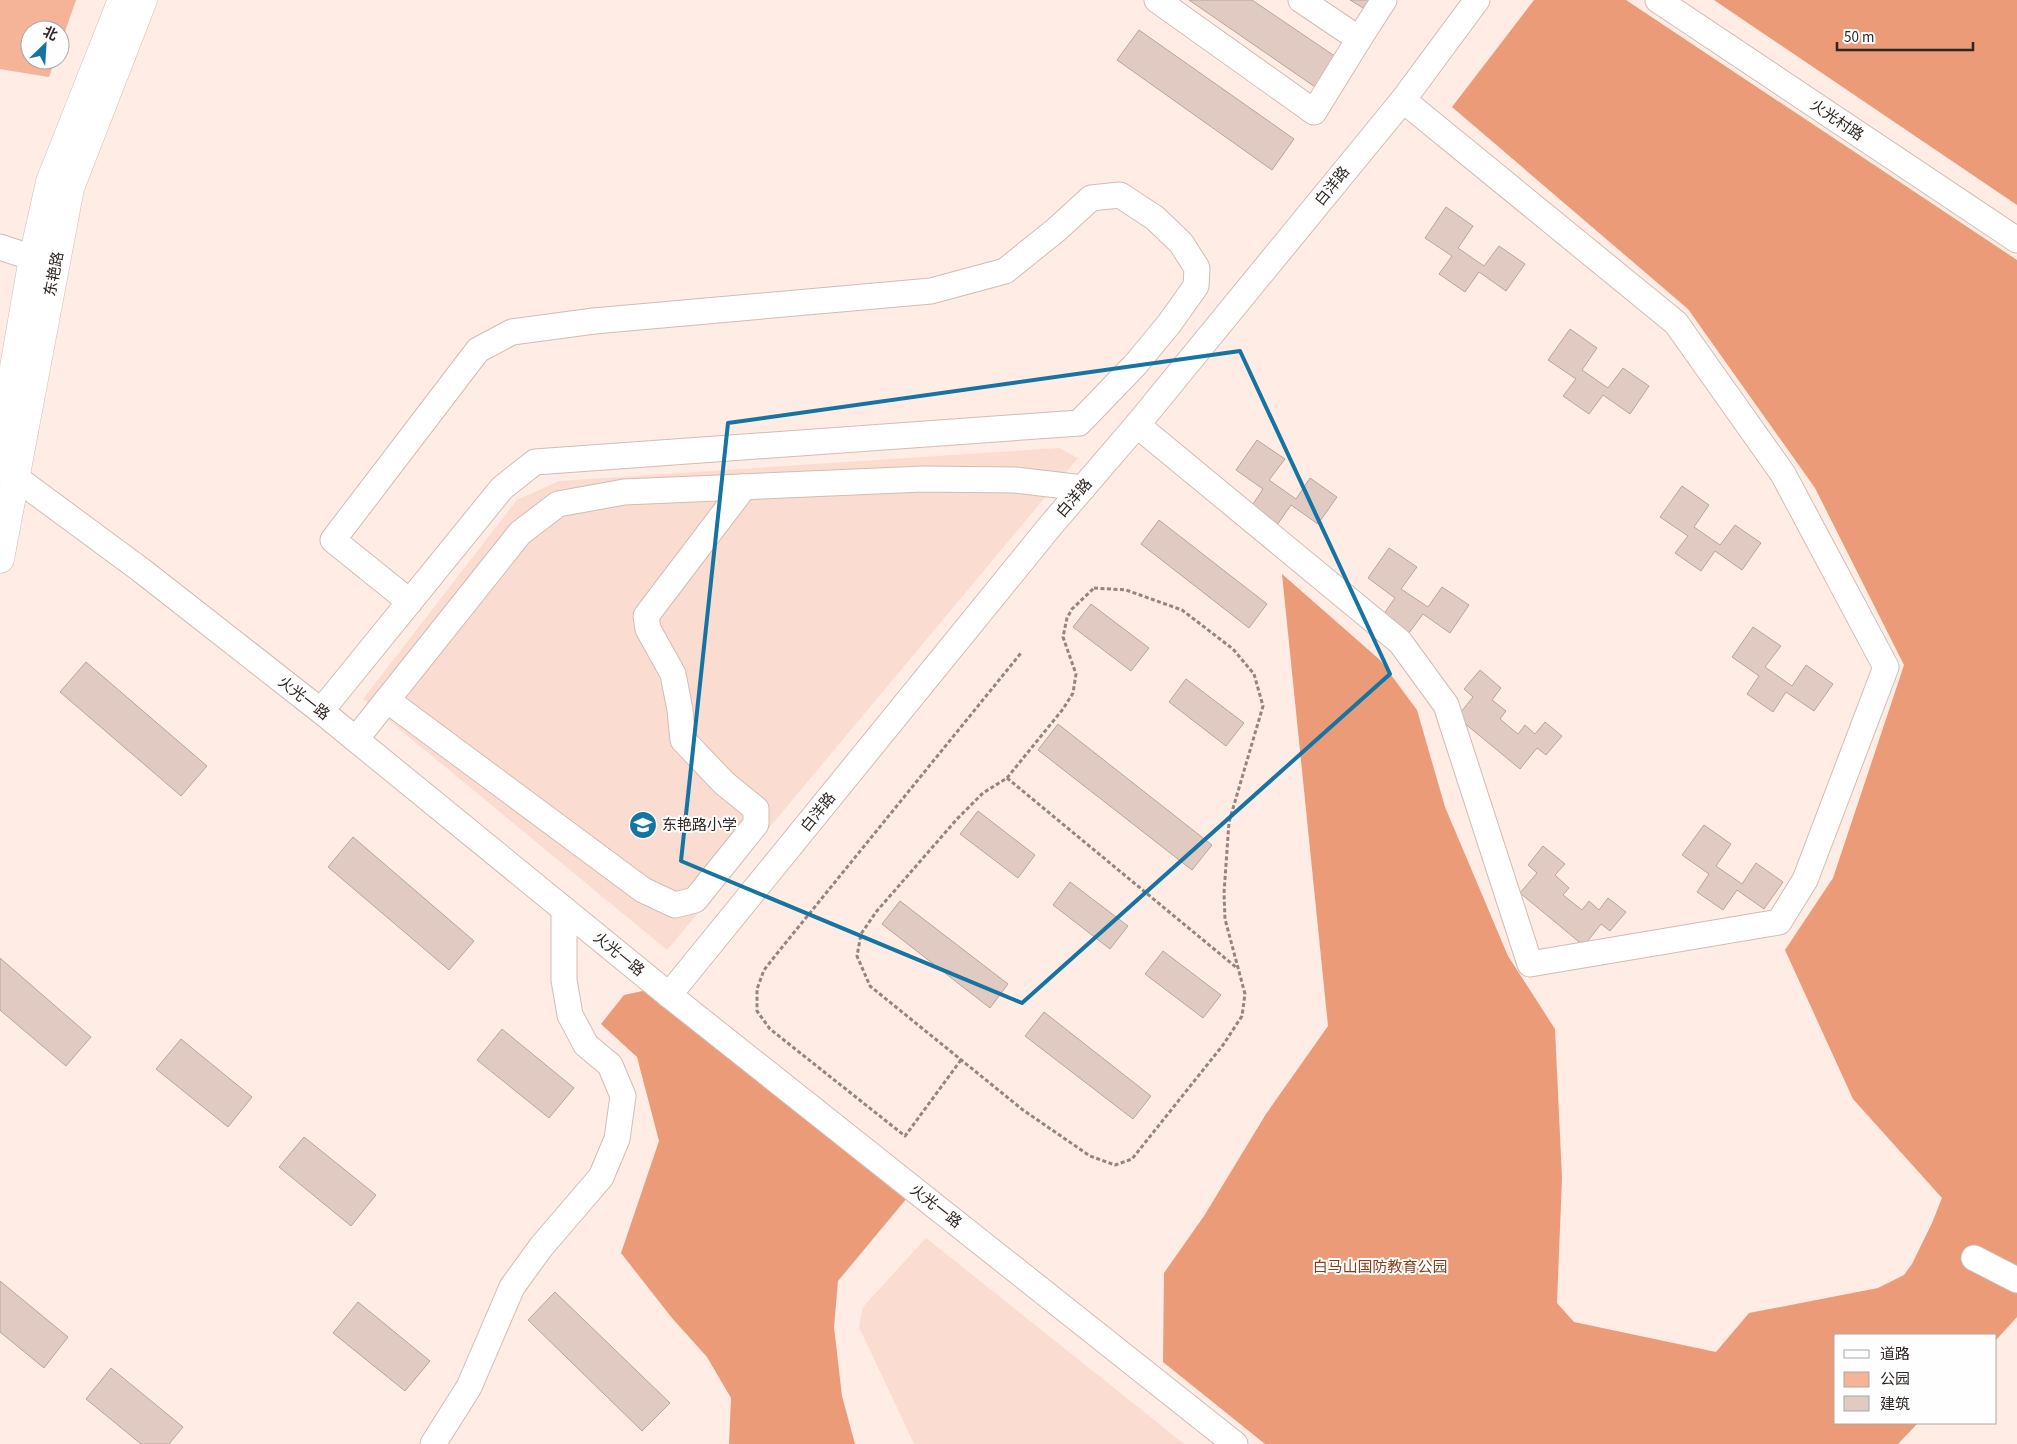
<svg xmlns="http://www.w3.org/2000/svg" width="2017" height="1444" font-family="'Source Sans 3','Noto Sans SC',sans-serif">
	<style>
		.built { fill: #fbdcd0 }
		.green { fill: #f5b397 }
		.forest { fill: #eb9b78 }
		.building { fill: #e0cac1; stroke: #baa59c }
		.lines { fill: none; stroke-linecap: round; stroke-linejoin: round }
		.minor-casing { stroke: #d2bcb3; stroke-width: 27 }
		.major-casing { stroke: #d2bcb3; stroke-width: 29 }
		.path { stroke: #938680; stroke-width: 3; stroke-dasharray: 4 2.5; stroke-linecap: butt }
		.minor { stroke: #fff; stroke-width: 25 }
		.major { stroke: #fff; stroke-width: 28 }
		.marked { fill: none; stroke: #1574a1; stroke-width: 4; stroke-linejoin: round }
		.labels { text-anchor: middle; stroke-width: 4; stroke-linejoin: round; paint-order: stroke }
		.street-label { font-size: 15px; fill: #2e2622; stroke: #fefefe }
		.poi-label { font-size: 15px; fill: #2e2622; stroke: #fefefe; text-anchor: start }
		.park-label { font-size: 15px; fill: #853d19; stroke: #fefefe }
	</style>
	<rect width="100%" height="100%" fill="#ffece5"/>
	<g class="built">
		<path d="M1059,448L1078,458L667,950L363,699L517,500L559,481Z"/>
		<path d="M926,1238L1138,1407L1184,1444H914L859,1327L863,1307Z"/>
	</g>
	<path class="green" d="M0,0H76L60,46V30H30V60H55L49,77L0,69Z"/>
	<g class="forest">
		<path d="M1534,0H1626L2017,260V1317L1996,1340V1335H1836V1423H1918L1898,1444H1265L1163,1362L1164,1273L1204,1216L1266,1114L1328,1026L1282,574L1380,660L1417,710L1445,807L1508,956L1555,1029L1562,1178L1557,1303L1574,1322L1716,1352L1749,1313L1878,1288L1904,1275L1912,1264L1932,1223L1942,1198L1853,1099L1785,950L1833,878L1904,665L1815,488L1688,309L1452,107Z"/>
		<path d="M1714,0H2017V205Z"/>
		<path d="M647,990L907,1198L838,1281L834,1327L842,1396L855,1444H729L731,1398L707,1357L672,1318L621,1253L659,1141L637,1057L601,1024L624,995Z"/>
	</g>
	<g class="building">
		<path d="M1189,0H1252L1339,59L1318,89Z"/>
		<path d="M1350,0H1369L1363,8Z"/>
		<path d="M1139,30L1294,139L1272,170L1117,60Z"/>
		<path d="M1446,207L1473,226L1458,248L1484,266L1499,246L1525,264L1506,291L1479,272L1465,292L1439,274L1452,256L1425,238Z"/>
		<path d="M1570,329L1597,348L1582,370L1608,388L1623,368L1649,386L1630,414L1603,395L1589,414L1563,396L1576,379L1548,360Z"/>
		<path d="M1257,440L1285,459L1269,480L1296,499L1310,478L1337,497L1318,524L1291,505L1277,525L1251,507L1263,489L1236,470Z"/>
		<path d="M1682,486L1709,505L1694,527L1720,545L1735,525L1761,543L1742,570L1715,551L1701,571L1675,553L1688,536L1660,517Z"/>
		<path d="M1159,520L1267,604L1249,628L1141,544Z"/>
		<path d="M1389,548L1417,567L1401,589L1428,607L1442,587L1469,605L1450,633L1423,614L1409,633L1383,615L1395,598L1368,578Z"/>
		<path d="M1091,604L1149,648L1131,671L1073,627Z"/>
		<path d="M1753,627L1781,646L1765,667L1792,686L1806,665L1833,684L1814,711L1786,692L1773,712L1747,694L1759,676L1732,657Z"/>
		<path d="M86,662L207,766L181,796L60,692Z"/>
		<path d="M1480,670L1501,688L1492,700L1506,711L1500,719L1518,734L1525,725L1535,734L1545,722L1562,736L1546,755L1537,748L1520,769L1457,717L1473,697L1464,689Z"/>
		<path d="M1186,679L1244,723L1226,746L1169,702Z"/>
		<path d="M1058,724L1212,845L1192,870L1038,750Z"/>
		<path d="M978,811L1035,855L1018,878L960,834Z"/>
		<path d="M1704,825L1731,844L1716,866L1742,884L1756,863L1783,882L1764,909L1737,890L1723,910L1697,892L1709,874L1682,855Z"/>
		<path d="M353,837L474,941L449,970L328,867Z"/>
		<path d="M1543,846L1565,864L1555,875L1569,888L1563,895L1582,910L1589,901L1599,910L1608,898L1626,912L1610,931L1601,924L1584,946L1520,893L1537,873L1528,865Z"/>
		<path d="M1070,882L1128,926L1110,949L1053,905Z"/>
		<path d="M900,901L1008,984L990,1008L882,924Z"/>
		<path d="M1163,951L1221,995L1203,1018L1145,974Z"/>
		<path d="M0,958L91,1037L66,1066L0,1010Z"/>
		<path d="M1044,1012L1151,1096L1133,1119L1025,1036Z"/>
		<path d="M502,1029L574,1088L549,1118L477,1060Z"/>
		<path d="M181,1039L252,1097L228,1127L156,1069Z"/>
		<path d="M304,1137L376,1195L351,1226L279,1167Z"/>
		<path d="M0,1281L68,1337L44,1368L0,1332Z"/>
		<path d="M555,1292L670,1403L642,1431L528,1320Z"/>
		<path d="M358,1302L430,1361L405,1391L333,1333Z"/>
		<path d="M111,1368L183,1427L169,1444H141L86,1399Z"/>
	</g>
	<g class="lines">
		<g class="minor-casing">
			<g id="minor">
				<path d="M1157,0L1314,112L1359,39"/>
				<path d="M1301,0L1359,39L1384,0"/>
				<path d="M1658,0L2017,240"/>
				<path d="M0,247L33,258"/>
				<path d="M1137,425L1400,642L1446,705L1530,964L1779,922L1805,880L1886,667L1783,474L1676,323L1403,100"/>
				<path d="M0,466L141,570L321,711L669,995L1235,1444"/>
				<path d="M387,700L643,890L675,905L695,900L756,824V809L724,783L683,740L680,710L673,674L648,629L646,616L744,487"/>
				<path d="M321,711L502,488L535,462L1079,423L1135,365L1169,324L1196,286L1197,268L1181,243L1155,218L1120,195L1091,198L1056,230L1005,271L931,291L594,321L512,332L478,350L333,540L410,602"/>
				<path d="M356,739L520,533L558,504L624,492L923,479L1015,480L1083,488"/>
				<path d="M669,995L1051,525L1137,425L1403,100L1477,0"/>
				<path d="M1974,1258L2017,1280"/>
				<path d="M433,1444L469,1387L512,1287L541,1247L601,1177L617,1139L623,1096L610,1065L586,1045L570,1015L564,980V909"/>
			</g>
		</g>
		<g class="major-casing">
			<g id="major">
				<path d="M0,448L33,258L50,182L122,0"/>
				<path d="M0,559L70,188L143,0"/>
			</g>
		</g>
		<g class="path">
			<path d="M1094,588L1126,590L1182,610L1233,649L1254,674L1263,706L1229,822L1224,893L1225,919L1245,994L1242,1016L1223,1045L1132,1159L1115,1165L1090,1156L1023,1110L870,986L857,956L861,934L876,912L957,819L983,793L1007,778L1063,709L1073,693L1076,674L1063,637L1067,618L1072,609Z"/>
			<path d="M1007,778L1237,968"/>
			<path d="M961,1060L905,1136L770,1029L757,1011V989L764,970L779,951L1021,653"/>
		</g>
		<use href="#minor" class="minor"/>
		<use href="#major" class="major"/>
	</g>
	<path class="marked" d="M1240,351L1390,674L1022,1003L681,861L728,423Z"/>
	<defs>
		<g id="school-disc" transform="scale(1.4375)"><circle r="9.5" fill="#1574a1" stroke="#fefefe"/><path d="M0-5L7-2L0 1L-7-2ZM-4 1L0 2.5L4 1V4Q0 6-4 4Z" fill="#fff"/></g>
	</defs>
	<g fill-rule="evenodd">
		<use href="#school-disc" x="643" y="825"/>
	</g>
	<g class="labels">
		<g class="street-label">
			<text transform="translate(1837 120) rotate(34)" y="5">火光村路</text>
			<text transform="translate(1332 186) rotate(-51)" y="5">白洋路</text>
			<text transform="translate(54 274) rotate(-79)" y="5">东艳路</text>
			<text transform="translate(1074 498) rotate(-49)" y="5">白洋路</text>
			<text transform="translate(304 698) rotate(38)" y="5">火光一路</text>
			<text transform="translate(818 812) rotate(-51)" y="5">白洋路</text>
			<text transform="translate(619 954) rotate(39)" y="5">火光一路</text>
			<text transform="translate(936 1206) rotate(38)" y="5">火光一路</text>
		</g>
		<g class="poi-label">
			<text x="662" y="830">东艳路小学</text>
		</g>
		<g class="park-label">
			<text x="1380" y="1272">白马山国防教育公园</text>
		</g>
	</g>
	<rect x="1834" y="1334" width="162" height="90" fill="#fefefe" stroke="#aba8a6"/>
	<rect x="1844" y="1350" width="25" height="8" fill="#ffffff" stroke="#aba8a6"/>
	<text x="1880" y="1359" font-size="15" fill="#2e2622">道路</text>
	<rect x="1844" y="1372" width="25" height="15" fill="#f5b397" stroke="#aba8a6"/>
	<text x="1880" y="1384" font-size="15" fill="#2e2622">公园</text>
	<rect x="1844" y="1396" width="25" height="15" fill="#e0cac1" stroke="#aba8a6"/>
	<text x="1880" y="1409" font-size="15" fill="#2e2622">建筑</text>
	<g transform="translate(45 45) rotate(25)"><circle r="24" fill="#fefefe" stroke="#aba8a6"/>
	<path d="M0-4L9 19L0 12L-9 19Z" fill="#1574a1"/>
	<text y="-8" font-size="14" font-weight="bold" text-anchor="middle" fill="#2e2622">北</text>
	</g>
	<path d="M1837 42v8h136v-8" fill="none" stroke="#2e2622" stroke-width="2.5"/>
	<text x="1844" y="42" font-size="15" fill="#2e2622" stroke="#fefefe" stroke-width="4" paint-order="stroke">50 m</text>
</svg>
